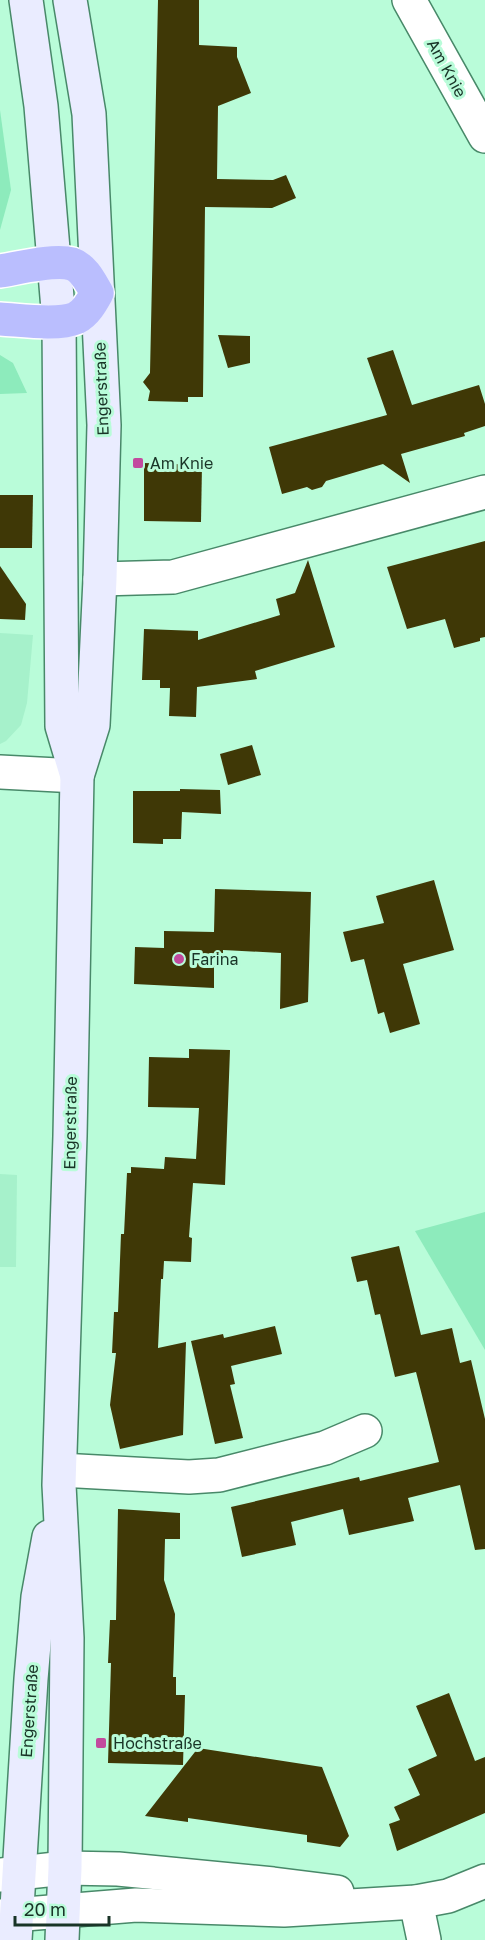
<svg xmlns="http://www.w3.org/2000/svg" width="485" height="1940" font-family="'Golos Text',sans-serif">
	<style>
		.built { fill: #a6f1cb }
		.green { fill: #8debbc }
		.building { fill: #3f3806 }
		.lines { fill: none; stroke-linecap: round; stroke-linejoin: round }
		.street-casing { stroke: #488969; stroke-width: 36 }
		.secondary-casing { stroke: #488969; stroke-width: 36 }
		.highway-casing { stroke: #fff; stroke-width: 36 }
		.street { stroke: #fff; stroke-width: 33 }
		.secondary { stroke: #eaecff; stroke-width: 33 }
		.highway { stroke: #babefe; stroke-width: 33 }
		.poi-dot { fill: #c24a9e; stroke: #b9fcd9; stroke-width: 2 }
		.labels { text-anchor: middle; stroke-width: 6; stroke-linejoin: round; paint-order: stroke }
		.street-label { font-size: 16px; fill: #193427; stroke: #b9fcd9 }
		.poi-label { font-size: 16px; fill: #193427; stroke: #b9fcd9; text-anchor: start }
	</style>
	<rect width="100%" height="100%" fill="#b9fcd9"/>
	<g class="built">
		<path d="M0,633L33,635L27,703L21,725L6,741L0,744Z"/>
		<path d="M0,1174L17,1175L16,1267H0Z"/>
	</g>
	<g class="green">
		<path d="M0,110L11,190L0,230Z"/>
		<path d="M0,355L13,363L27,393L0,394Z"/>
		<path d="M485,1212V1350L415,1231Z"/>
	</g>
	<g class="building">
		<path d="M158,0H199V45L237,47V57L251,93L218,106L217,179L273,180L286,175L296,198L272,208L205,207L203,397H188V402L148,401L150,391L143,382L150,373Z"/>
		<path d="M218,335L250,336V363L228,368Z"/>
		<path d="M393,350L412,405L479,385L485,404V426L464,433L465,436L401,454L410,483L383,464L326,481L322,487L312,490L307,487L282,494L269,447L387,415L367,358Z"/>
		<path d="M144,463L202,465L201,522L144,521Z"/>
		<path d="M0,495H33L32,548H0Z"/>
		<path d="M485,541V637L480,638V641L454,648L445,619L407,629L387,567Z"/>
		<path d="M308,560L335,647L255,671L257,679L197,687L196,717L169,716L170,688H160V680H142L144,629L198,631V640L280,615L276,599L295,593Z"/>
		<path d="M0,566L26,604L25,620L0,619Z"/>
		<path d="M252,745L261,775L228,785L220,754Z"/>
		<path d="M180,789L220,790L221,814L182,812L181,839H163V844L133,843V791H180Z"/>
		<path d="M434,880L454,950L403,964L420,1024L390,1033L384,1012L378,1014L364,959L351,962L343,932L384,923L376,896Z"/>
		<path d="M215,889L311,892L308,1002L280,1009L281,953L223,950V967H214V988L134,984L135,947L164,948V931L214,932Z"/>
		<path d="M189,1049L230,1050L225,1185L193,1183L189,1237L192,1238L191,1262L164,1261L163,1279H161L158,1348L186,1342L183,1435L120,1449L110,1405L116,1353H112L114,1312H118L121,1234H124L127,1173H131V1167L164,1169L165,1157L196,1159L199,1108L148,1107L149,1057L189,1058Z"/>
		<path d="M399,1246L421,1335L452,1328L460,1363L471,1360L485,1419V1549L475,1550L460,1485L408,1498L414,1521L349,1535L343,1509L291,1522L296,1545L242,1557L231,1507L359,1477L360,1481L439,1462L416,1372L395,1377L380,1314L375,1315L367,1280L357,1282L351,1257Z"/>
		<path d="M275,1326L282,1354L231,1366L235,1384L230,1385L243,1438L215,1444L191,1341L223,1334L224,1338Z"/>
		<path d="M118,1509L180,1513V1539H165L164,1580L175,1614L173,1677H176V1695H185L183,1765L108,1763L111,1663H108L110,1620H116Z"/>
		<path d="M449,1693L475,1761L485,1757V1813L397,1851L389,1824L400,1820L394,1807L420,1795L408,1769L437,1756L416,1706Z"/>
		<path d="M198,1748L322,1767L349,1836L340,1847L307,1842V1835L188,1818V1822L145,1816Z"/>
	</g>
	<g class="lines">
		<g class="street-casing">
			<g id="street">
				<path d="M409,0L485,136"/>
				<path d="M100,579L173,577L485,492"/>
				<path d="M0,772L77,776"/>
				<path d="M60,1470L189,1477L219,1475L325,1448L365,1431"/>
				<path d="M0,1875L65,1868L118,1869L273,1884L337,1892"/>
				<path d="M416,1902L424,1940"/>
				<path d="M0,1916L136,1905L284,1910L416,1902L448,1896L485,1881"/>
			</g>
		</g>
		<g class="secondary-casing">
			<g id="secondary">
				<path d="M26,0L41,106L59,321L62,726L77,776"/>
				<path d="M15,1940L31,1679L38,1597L49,1537"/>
				<path d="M62,1940L65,1868L67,1638L59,1485L70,1136L77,776L93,725L100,579L104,425L89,114L70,0"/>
			</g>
		</g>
		<g class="highway-casing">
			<path id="highway" d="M0,271C19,268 54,259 72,264C84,268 91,283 97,293C92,302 86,313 76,318C58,326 20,320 0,319"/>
		</g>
		<use href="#street" class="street"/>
		<use href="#secondary" class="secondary"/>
		<use href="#highway" class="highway"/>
	</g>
	<g class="poi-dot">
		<rect x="132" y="457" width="12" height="12" rx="3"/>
		<circle cx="179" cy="959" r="6"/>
		<rect x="95" y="1737" width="12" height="12" rx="3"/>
	</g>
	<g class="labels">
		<g class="street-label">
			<text transform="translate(447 68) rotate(61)" y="6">Am Knie</text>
			<text transform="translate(101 389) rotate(-92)" y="6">Engerstraße</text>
			<text transform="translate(70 1123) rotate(-89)" y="6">Engerstraße</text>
			<text transform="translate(29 1711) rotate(-86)" y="6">Engerstraße</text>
		</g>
		<g class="poi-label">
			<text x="150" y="469">Am Knie</text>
			<text x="191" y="965">Farina</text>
			<text x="113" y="1749">Hochstraße</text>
		</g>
	</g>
	<path d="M15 1916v9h94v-9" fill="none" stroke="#193427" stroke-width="3"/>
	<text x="24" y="1916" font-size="18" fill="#193427" stroke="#b9fcd9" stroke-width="4.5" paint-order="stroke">20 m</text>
</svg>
